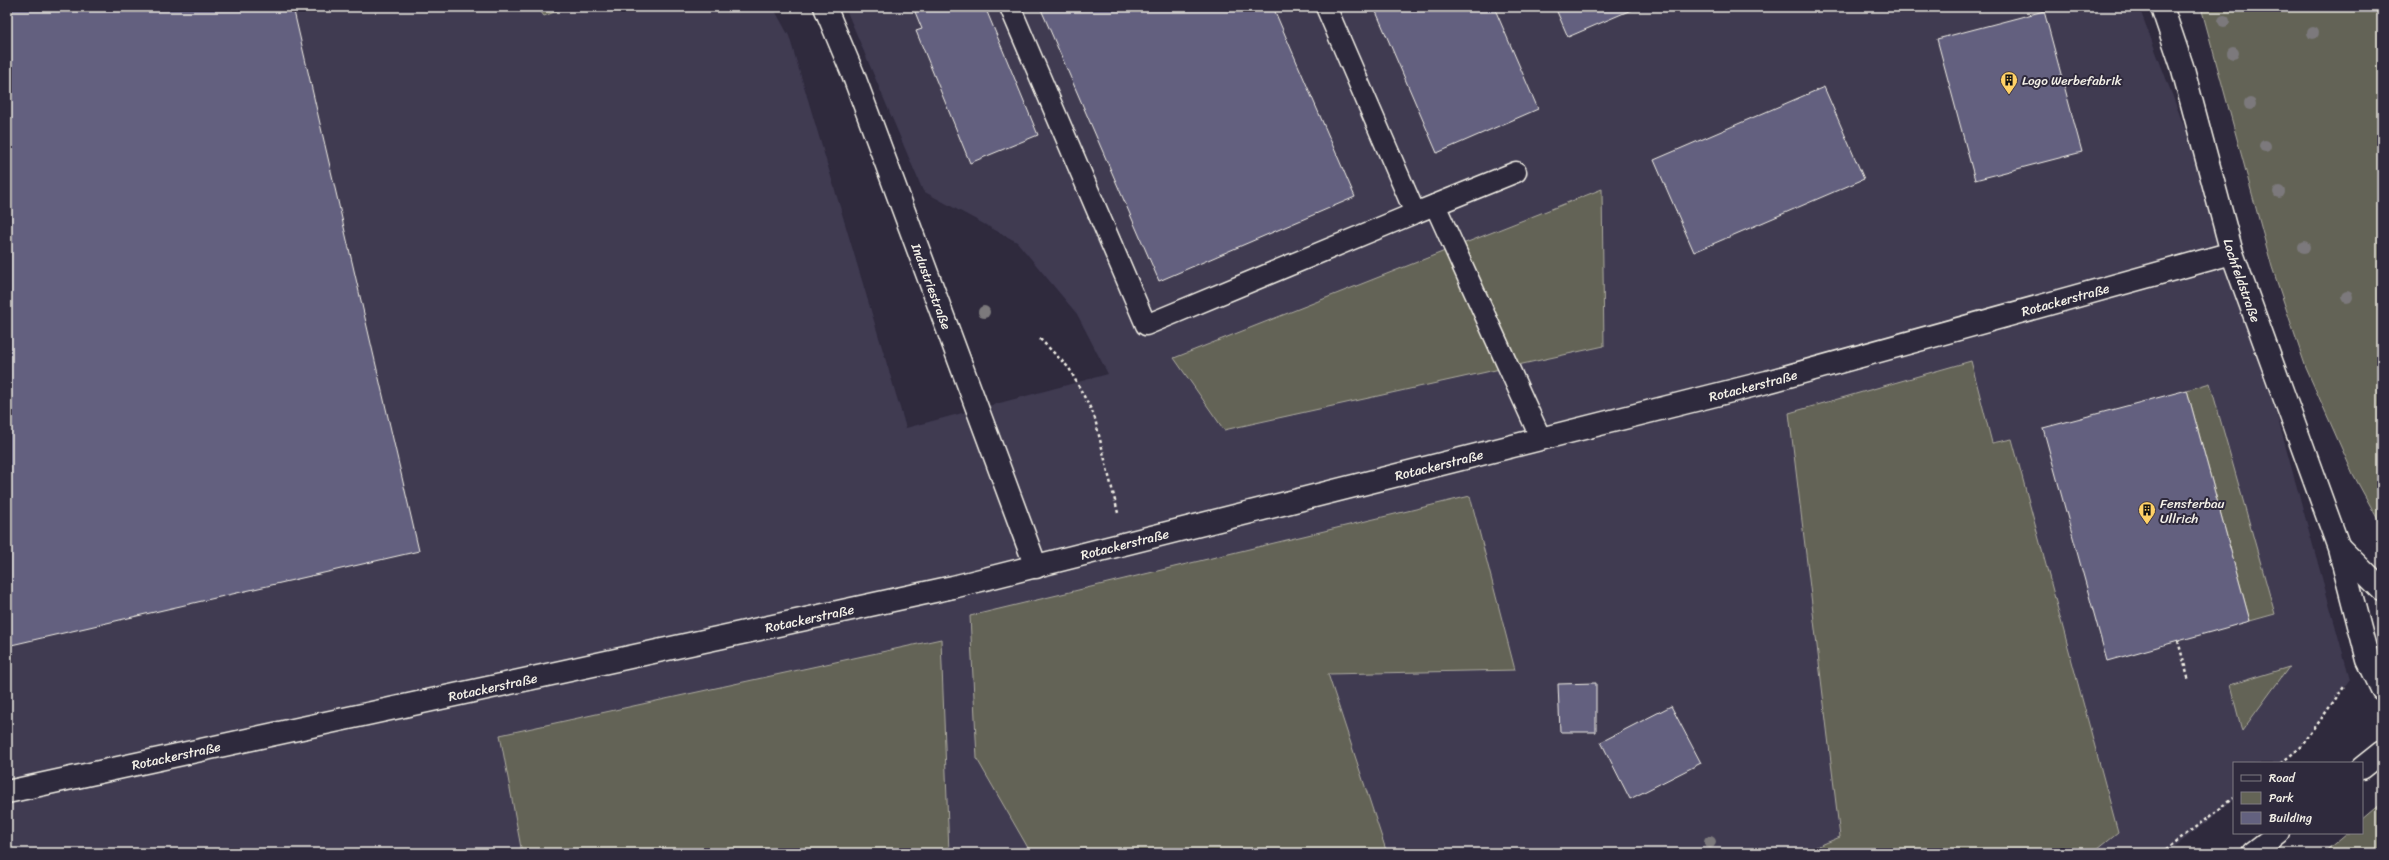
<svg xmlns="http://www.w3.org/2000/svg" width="2389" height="860" font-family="Sriracha,sans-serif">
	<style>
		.built { fill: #3f3a51 }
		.green { fill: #646456; stroke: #acaa9f }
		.building { fill: #63617f; stroke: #f4f1e8 }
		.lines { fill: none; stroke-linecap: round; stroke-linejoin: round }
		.lane-casing { stroke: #f4f1e8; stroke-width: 23 }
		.street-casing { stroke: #f4f1e8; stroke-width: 25 }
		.secondary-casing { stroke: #f4f1e8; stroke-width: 25 }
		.path { stroke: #f4f1e8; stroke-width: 2.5; stroke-dasharray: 3 3; stroke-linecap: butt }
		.lane { stroke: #2f2a3d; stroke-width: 20 }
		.street { stroke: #2f2a3d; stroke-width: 22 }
		.secondary { stroke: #2f2a3d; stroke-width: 22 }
		.tree { fill: #7b797b }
		.labels { text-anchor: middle; stroke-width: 4; stroke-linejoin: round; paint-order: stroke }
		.poi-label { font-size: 13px; fill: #f4f1e8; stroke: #2f2a3d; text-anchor: start }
		.street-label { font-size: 13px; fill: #f4f1e8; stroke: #2f2a3d }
	</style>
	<rect width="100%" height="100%" fill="#2f2a3d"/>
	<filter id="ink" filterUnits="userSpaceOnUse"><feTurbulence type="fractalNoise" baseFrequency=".025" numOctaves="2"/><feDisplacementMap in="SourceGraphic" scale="8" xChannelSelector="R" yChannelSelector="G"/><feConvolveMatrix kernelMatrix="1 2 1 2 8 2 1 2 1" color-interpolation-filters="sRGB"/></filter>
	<g filter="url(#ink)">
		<path class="built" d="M7,7H537L545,16L568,7H773L789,36L906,428L1108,374L1077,314L1017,242L923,191L845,7H2139L2232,253L2350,679L2301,747L2281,763H2234V800L2167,853H7Z"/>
		<g class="green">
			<path d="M537,7H568L544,16Z"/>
			<path d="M2201,7H2382V527L2353,474L2306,368L2272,267Z"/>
			<path d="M1602,189L1604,346L1224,430L1174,358Z"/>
			<path d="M1971,361L1992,443L2012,439L2118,832L2092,853H1802L1840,837L1789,413Z"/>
			<path d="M2210,383L2275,614L2250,621L2187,390Z"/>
			<path d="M1470,496L1515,670L1328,674L1387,853H1031L977,759L970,616Z"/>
			<path d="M941,639L949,853H522L500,735Z"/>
			<path d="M2289,667L2242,731L2230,685Z"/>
			<path d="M2382,803V853H2323L2347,833H2362V820Z"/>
		</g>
		<g class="building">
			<path d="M7,7H293L419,551L7,646Z"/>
			<path d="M913,7H985L1038,135L970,163L916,31L922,29Z"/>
			<path d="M1040,7H1273L1355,197L1159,281Z"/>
			<path d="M1374,7H1494L1538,109L1437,153Z"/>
			<path d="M1555,7H1638L1568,37Z"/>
			<path d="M2044,11L2082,152L1975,180L1937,39Z"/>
			<path d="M1824,87L1864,179L1694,252L1654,160Z"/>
			<path d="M2187,390L2250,621L2107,661L2043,428Z"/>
			<path d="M1596,683V732H1560L1558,684Z"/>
			<path d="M1671,706L1701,763L1630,799L1601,742Z"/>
		</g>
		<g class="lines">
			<g class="lane-casing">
				<g id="lane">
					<path d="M1010,7L1146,325L1415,213"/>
					<path d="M1326,7L1415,213L1516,172"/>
					<path d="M1435,205L1541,439"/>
				</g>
			</g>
			<g class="street-casing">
				<g id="street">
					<path id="s1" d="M825,7L853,74L1036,567"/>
					<path id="s2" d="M2162,7L2182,66L2232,253L2339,548L2368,660L2382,689"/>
					<path d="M2340,548L2382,590"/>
					<path id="s3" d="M7,792L953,587L1767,382L2232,253"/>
				</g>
			</g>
			<g class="secondary-casing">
				<g id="secondary">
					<path d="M2362,768L2382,752"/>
					<path d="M2253,853L2279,833"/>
				</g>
			</g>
			<g class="path">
				<path d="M1040,339L1069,368L1094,415L1118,513"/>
				<path d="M2178,641L2189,681"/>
				<path d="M2281,763L2301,747L2344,687"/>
				<path d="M2161,853L2234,798"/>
			</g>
			<use href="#lane" class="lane"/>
			<use href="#street" class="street"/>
			<use href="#secondary" class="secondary"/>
		</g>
		<g class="tree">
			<circle cx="2224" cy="21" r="6"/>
			<circle cx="2313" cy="33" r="6"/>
			<circle cx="2233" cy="53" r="6"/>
			<circle cx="2250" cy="104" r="6"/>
			<circle cx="2265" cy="146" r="6"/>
			<circle cx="2279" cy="192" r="6"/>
			<circle cx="2304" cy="247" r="6"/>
			<circle cx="2347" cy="297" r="6"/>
			<circle cx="984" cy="312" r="6"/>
			<circle cx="1710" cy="842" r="6"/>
		</g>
	</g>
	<defs>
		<g id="building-pin" transform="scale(0.9)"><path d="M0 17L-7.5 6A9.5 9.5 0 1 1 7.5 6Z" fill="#ffd166" stroke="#2f2a3d"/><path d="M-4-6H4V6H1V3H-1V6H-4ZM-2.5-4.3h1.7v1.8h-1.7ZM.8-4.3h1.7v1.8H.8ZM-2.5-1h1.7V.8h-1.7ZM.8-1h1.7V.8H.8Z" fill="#111"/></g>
	</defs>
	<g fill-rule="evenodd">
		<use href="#building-pin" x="2009" y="80"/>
		<use href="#building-pin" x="2147" y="510"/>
	</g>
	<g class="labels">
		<g class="poi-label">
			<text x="2022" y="85">Logo Werbefabrik</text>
			<text x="2160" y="508">Fensterbau<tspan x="2160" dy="15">Ullrich</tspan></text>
		</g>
		<g class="street-label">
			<text dy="5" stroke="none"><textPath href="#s2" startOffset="285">Lochfeldstraße</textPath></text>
			<text dy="5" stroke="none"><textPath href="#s1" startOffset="299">Industriestraße</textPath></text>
			<text dy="5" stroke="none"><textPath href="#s3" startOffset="2117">Rotackerstraße</textPath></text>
			<text dy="5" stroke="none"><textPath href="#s3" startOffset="1793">Rotackerstraße</textPath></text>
			<text dy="5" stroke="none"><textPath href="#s3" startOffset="1469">Rotackerstraße</textPath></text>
			<text dy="5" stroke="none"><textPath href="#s3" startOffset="1145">Rotackerstraße</textPath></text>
			<text dy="5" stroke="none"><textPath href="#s3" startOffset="821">Rotackerstraße</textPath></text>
			<text dy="5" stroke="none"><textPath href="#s3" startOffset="497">Rotackerstraße</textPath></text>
			<text dy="5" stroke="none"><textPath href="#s3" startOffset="173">Rotackerstraße</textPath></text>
		</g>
	</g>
	<rect width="2389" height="860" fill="none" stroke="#2f2a3d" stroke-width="24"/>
	<rect x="12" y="12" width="2365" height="836" fill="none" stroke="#f4f1e8" stroke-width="1.5" filter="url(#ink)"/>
	<rect x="2233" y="762" width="130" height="72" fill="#2f2a3d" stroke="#7e7a81"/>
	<rect x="2241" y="775" width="20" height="6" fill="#2f2a3d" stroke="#7e7a81"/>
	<text x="2269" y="782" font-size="12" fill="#f4f1e8">Road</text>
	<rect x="2241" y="792" width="20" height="12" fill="#646456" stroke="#7e7a81"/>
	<text x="2269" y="802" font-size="12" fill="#f4f1e8">Park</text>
	<rect x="2241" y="812" width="20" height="12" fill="#63617f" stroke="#7e7a81"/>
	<text x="2269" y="822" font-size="12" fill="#f4f1e8">Building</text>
</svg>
